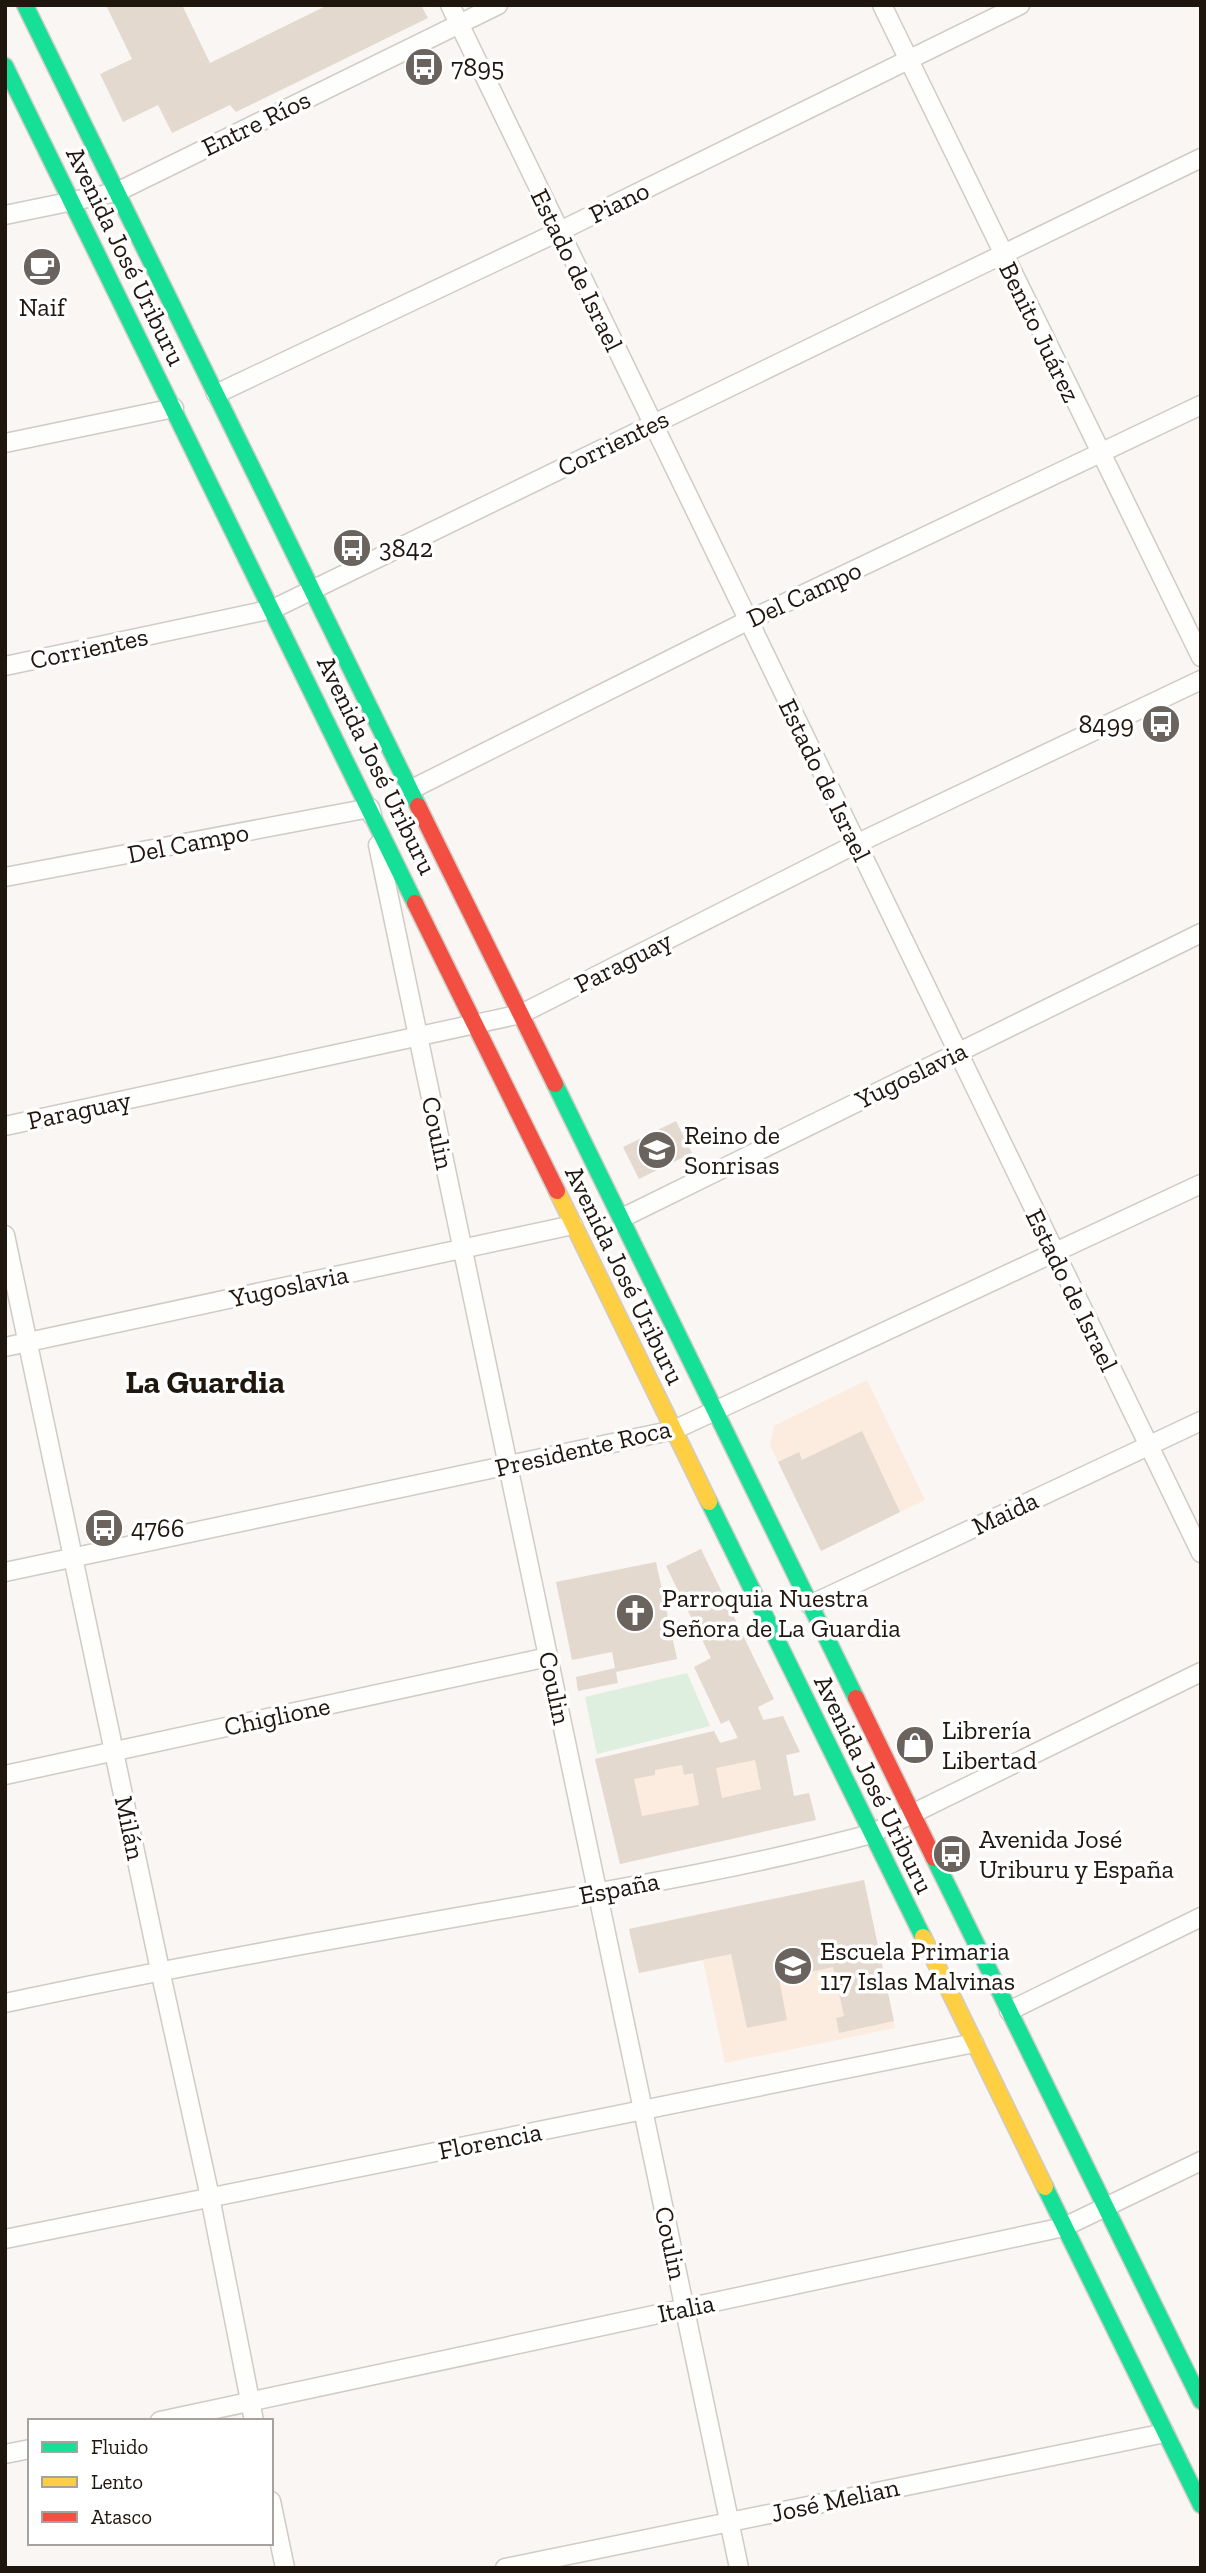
<svg xmlns="http://www.w3.org/2000/svg" width="1206" height="2573" font-family="'Zilla Slab',serif">
	<style>
		.built { fill: #fcecdf }
		.green { fill: #deefdf }
		.building { fill: #e4d9cf; fill-rule: evenodd }
		.lines { fill: none; stroke-linecap: round; stroke-linejoin: round }
		.street-casing { stroke: #d0cbc5; stroke-width: 21 }
		.fast-casing { stroke: #d0cbc5; stroke-width: 19 }
		.slow-casing { stroke: #d0cbc5; stroke-width: 19 }
		.jam-casing { stroke: #d0cbc5; stroke-width: 19 }
		.street { stroke: #fefefd; stroke-width: 18 }
		.fast { stroke: #16e098; stroke-width: 16 }
		.slow { stroke: #ffcf43; stroke-width: 16 }
		.jam { stroke: #f24e42; stroke-width: 16 }
		.labels { text-anchor: middle; stroke-width: 7; stroke-linejoin: round; paint-order: stroke }
		.poi-label { font-size: 26px; fill: #1f160e; stroke: #fff; text-anchor: start }
		.street-label { font-size: 26px; fill: #1f160e; stroke: #fff }
		.district-label { font-size: 33px; font-weight: bold; fill: #1f160e; stroke: #fff }
	</style>
	<rect width="100%" height="100%" fill="#f9f6f3"/>
	<g class="built">
		<path d="M867,1380L925,1500L821,1551L770,1445L774,1426Z"/>
		<path d="M758,1707L764,1720L783,1716L800,1752L786,1755L794,1796L620,1864L595,1759L714,1731L721,1743L737,1738L729,1720Z"/>
		<path d="M864,1880L895,2028L725,2063L703,1960L639,1973L629,1929Z"/>
	</g>
	<path class="green" d="M687,1673L710,1726L597,1754L585,1697Z"/>
	<g class="building">
		<path d="M106,5H182L210,63L328,5H421L428,18L236,112L230,105L172,133L158,105L123,122L100,74L132,59Z"/>
		<path d="M676,1121L692,1153L639,1179L623,1147Z"/>
		<path d="M862,1431L900,1512L821,1551L778,1462L799,1452L802,1460Z"/>
		<path d="M701,1549L774,1699L758,1707L763,1720L783,1716L800,1752L786,1755L794,1796L809,1793L816,1820L620,1864L595,1759L714,1731L720,1743L738,1738L729,1720L721,1724L694,1667L711,1658L666,1566ZM755,1760L761,1789L722,1798L716,1768ZM682,1765L684,1775L693,1773L699,1805L642,1816L634,1779L655,1775V1770Z"/>
		<path d="M656,1562L677,1659L616,1672L618,1683L578,1691L576,1677L615,1668L612,1652L572,1660L556,1582Z"/>
		<path d="M864,1880L894,2021L839,2033L836,2018L844,2016L833,1967L779,1979L787,2020L747,2028L731,1954L639,1973L629,1929Z"/>
	</g>
	<g class="lines">
		<g class="street-casing">
			<g id="street">
				<path d="M450,5L1201,1553"/>
				<path d="M882,5L1201,657"/>
				<path d="M5,215L117,192L498,5"/>
				<path d="M216,394L558,232L1020,5"/>
				<path d="M5,443L174,408"/>
				<path d="M5,666L273,609L1201,158"/>
				<path d="M410,790L747,621L1201,405"/>
				<path d="M378,845L739,2568"/>
				<path d="M5,877L370,808L372,815"/>
				<path d="M5,1126L521,1014L856,844L1201,680"/>
				<path d="M622,1218L1201,933"/>
				<path d="M5,1235L160,1970L210,2197L254,2421"/>
				<path d="M5,1347L573,1225"/>
				<path d="M5,1572L674,1430L1201,1184"/>
				<path d="M810,1605L1201,1421"/>
				<path d="M5,1775L548,1657"/>
				<path d="M5,2003C169,1968 334,1939 498,1910C623,1888 749,1867 871,1834L1201,1672"/>
				<path d="M1009,2011L1201,1917"/>
				<path d="M5,2239L974,2043"/>
				<path d="M160,2421L1064,2227L1201,2161"/>
				<path d="M5,2454L30,2449"/>
				<path d="M271,2501L285,2568"/>
				<path d="M505,2568L1165,2433"/>
			</g>
		</g>
		<g class="fast-casing">
			<g id="fast">
				<path d="M25,5L418,806"/>
				<path d="M5,66L415,903"/>
				<path d="M555,1084L856,1698"/>
				<path d="M709,1502L923,1937"/>
				<path d="M934,1858L1201,2401"/>
				<path d="M1045,2187L1201,2505"/>
			</g>
		</g>
		<g class="slow-casing">
			<g id="slow">
				<path d="M557,1191L709,1502"/>
				<path d="M923,1937L1045,2187"/>
			</g>
		</g>
		<g class="jam-casing">
			<g id="jam">
				<path d="M418,806L555,1084"/>
				<path d="M415,903L557,1191"/>
				<path d="M856,1698L934,1858"/>
			</g>
		</g>
		<use href="#street" class="street"/>
		<use href="#fast" class="fast"/>
		<use href="#slow" class="slow"/>
		<use href="#jam" class="jam"/>
	</g>
	<defs>
		<g id="bus-disc" transform="scale(2.0125)"><circle r="9.5" fill="#6b645e" stroke="#fff"/><path d="M-5-6H5V4H4V6H2V4H-2V6H-4V4H-5ZM-3.5-4V0h7V-4ZM-3.5 1.2v1.5H-2V1.2ZM2 1.2v1.5H3.5V1.2Z" fill="#fff"/></g>
		<g id="cafe-disc" transform="scale(2.0125)"><circle r="9.5" fill="#6b645e" stroke="#fff"/><path d="M-5.5-4.5H6V0H3Q3 3.5 0 3.5H-2.5Q-5.5 3.5-5.5 0ZM3-3.2v2h1.7v-2ZM-6 4.5H4V6H-6Z" fill="#fff"/></g>
		<g id="school-disc" transform="scale(2.0125)"><circle r="9.5" fill="#6b645e" stroke="#fff"/><path d="M0-5L7-2L0 1L-7-2ZM-4 1L0 2.5L4 1V4Q0 6-4 4Z" fill="#fff"/></g>
		<g id="church-disc" transform="scale(2.0125)"><circle r="9.5" fill="#6b645e" stroke="#fff"/><path d="M-1.2-6h2.4v3.5h3.3v2.4h-3.3V6h-2.4V-.1h-3.3v-2.4h3.3Z" fill="#fff"/></g>
		<g id="shop-disc" transform="scale(2.0125)"><circle r="9.5" fill="#6b645e" stroke="#fff"/><path d="M-5-2.5h2.3a2.7 3.5 0 0 1 5.4 0H5L5.5 6h-11ZM-1.5-2.5h3a1.5 2.3 0 0 0-3 0Z" fill="#fff"/></g>
	</defs>
	<g fill-rule="evenodd">
		<use href="#bus-disc" x="424" y="67"/>
		<use href="#cafe-disc" x="42" y="267"/>
		<use href="#bus-disc" x="352" y="548"/>
		<use href="#bus-disc" x="1161" y="724"/>
		<use href="#school-disc" x="657" y="1150"/>
		<use href="#bus-disc" x="104" y="1528"/>
		<use href="#church-disc" x="635" y="1613"/>
		<use href="#shop-disc" x="915" y="1745"/>
		<use href="#bus-disc" x="952" y="1854"/>
		<use href="#school-disc" x="793" y="1966"/>
	</g>
	<g class="labels">
		<g class="poi-label">
			<text x="451" y="76">7895</text>
			<text x="42" y="316" text-anchor="middle">Naif</text>
			<text x="379" y="557">3842</text>
			<text x="1134" y="733" text-anchor="end">8499</text>
			<text x="684" y="1144">Reino de<tspan x="684" dy="30">Sonrisas</tspan></text>
			<text x="131" y="1537">4766</text>
			<text x="662" y="1607">Parroquia Nuestra<tspan x="662" dy="30">Señora de La Guardia</tspan></text>
			<text x="942" y="1739">Librería<tspan x="942" dy="30">Libertad</tspan></text>
			<text x="979" y="1848">Avenida José<tspan x="979" dy="30">Uriburu y España</tspan></text>
			<text x="820" y="1960">Escuela Primaria<tspan x="820" dy="30">117 Islas Malvinas</tspan></text>
		</g>
		<g class="street-label">
			<text transform="translate(256 123) rotate(-26)" y="9">Entre Ríos</text>
			<text transform="translate(619 202) rotate(-26)" y="9">Piano</text>
			<text transform="translate(126 256) rotate(64)" y="9">Avenida José Uriburu</text>
			<text transform="translate(577 270) rotate(64)" y="9">Estado de Israel</text>
			<text transform="translate(1040 332) rotate(64)" y="9">Benito Juárez</text>
			<text transform="translate(613 443) rotate(-26)" y="9">Corrientes</text>
			<text transform="translate(804 594) rotate(-25)" y="9">Del Campo</text>
			<text transform="translate(89 648) rotate(-12)" y="9">Corrientes</text>
			<text transform="translate(377 765) rotate(64)" y="9">Avenida José Uriburu</text>
			<text transform="translate(825 780) rotate(64)" y="9">Estado de Israel</text>
			<text transform="translate(188 843) rotate(-11)" y="9">Del Campo</text>
			<text transform="translate(623 962) rotate(-27)" y="9">Paraguay</text>
			<text transform="translate(911 1075) rotate(-26)" y="9">Yugoslavia</text>
			<text transform="translate(79 1110) rotate(-12)" y="9">Paraguay</text>
			<text transform="translate(438 1133) rotate(78)" y="9">Coulin</text>
			<text transform="translate(625 1275) rotate(64)" y="9">Avenida José Uriburu</text>
			<text transform="translate(289 1286) rotate(-12)" y="9">Yugoslavia</text>
			<text transform="translate(1072 1290) rotate(64)" y="9">Estado de Israel</text>
			<text transform="translate(583 1448) rotate(-13)" y="9">Presidente Roca</text>
			<text transform="translate(1005 1513) rotate(-25)" y="9">Maida</text>
			<text transform="translate(555 1688) rotate(78)" y="9">Coulin</text>
			<text transform="translate(277 1716) rotate(-12)" y="9">Chiglione</text>
			<text transform="translate(874 1784) rotate(64)" y="9">Avenida José Uriburu</text>
			<text transform="translate(130 1828) rotate(78)" y="9">Milán</text>
			<text transform="translate(619 1888) rotate(-11)" y="9">España</text>
			<text transform="translate(490 2141) rotate(-11)" y="9">Florencia</text>
			<text transform="translate(671 2243) rotate(78)" y="9">Coulin</text>
			<text transform="translate(686 2308) rotate(-12)" y="9">Italia</text>
			<text transform="translate(835 2500) rotate(-12)" y="9">José Melian</text>
		</g>
		<g class="district-label">
			<text x="205" y="1393">La Guardia</text>
		</g>
	</g>
	<rect width="1206" height="2573" fill="none" stroke="#1f160e" stroke-width="14"/>
	<rect x="28" y="2419" width="245" height="126" fill="#ffffff" stroke="#a5a29f" stroke-width="2"/>
	<rect x="42" y="2442" width="35" height="10" fill="#16e098" stroke="#a5a29f" stroke-width="2"/>
	<text x="91" y="2454" font-size="21" fill="#1f160e">Fluido</text>
	<rect x="42" y="2477" width="35" height="10" fill="#ffcf43" stroke="#a5a29f" stroke-width="2"/>
	<text x="91" y="2489" font-size="21" fill="#1f160e">Lento</text>
	<rect x="42" y="2512" width="35" height="10" fill="#f24e42" stroke="#a5a29f" stroke-width="2"/>
	<text x="91" y="2524" font-size="21" fill="#1f160e">Atasco</text>
</svg>
